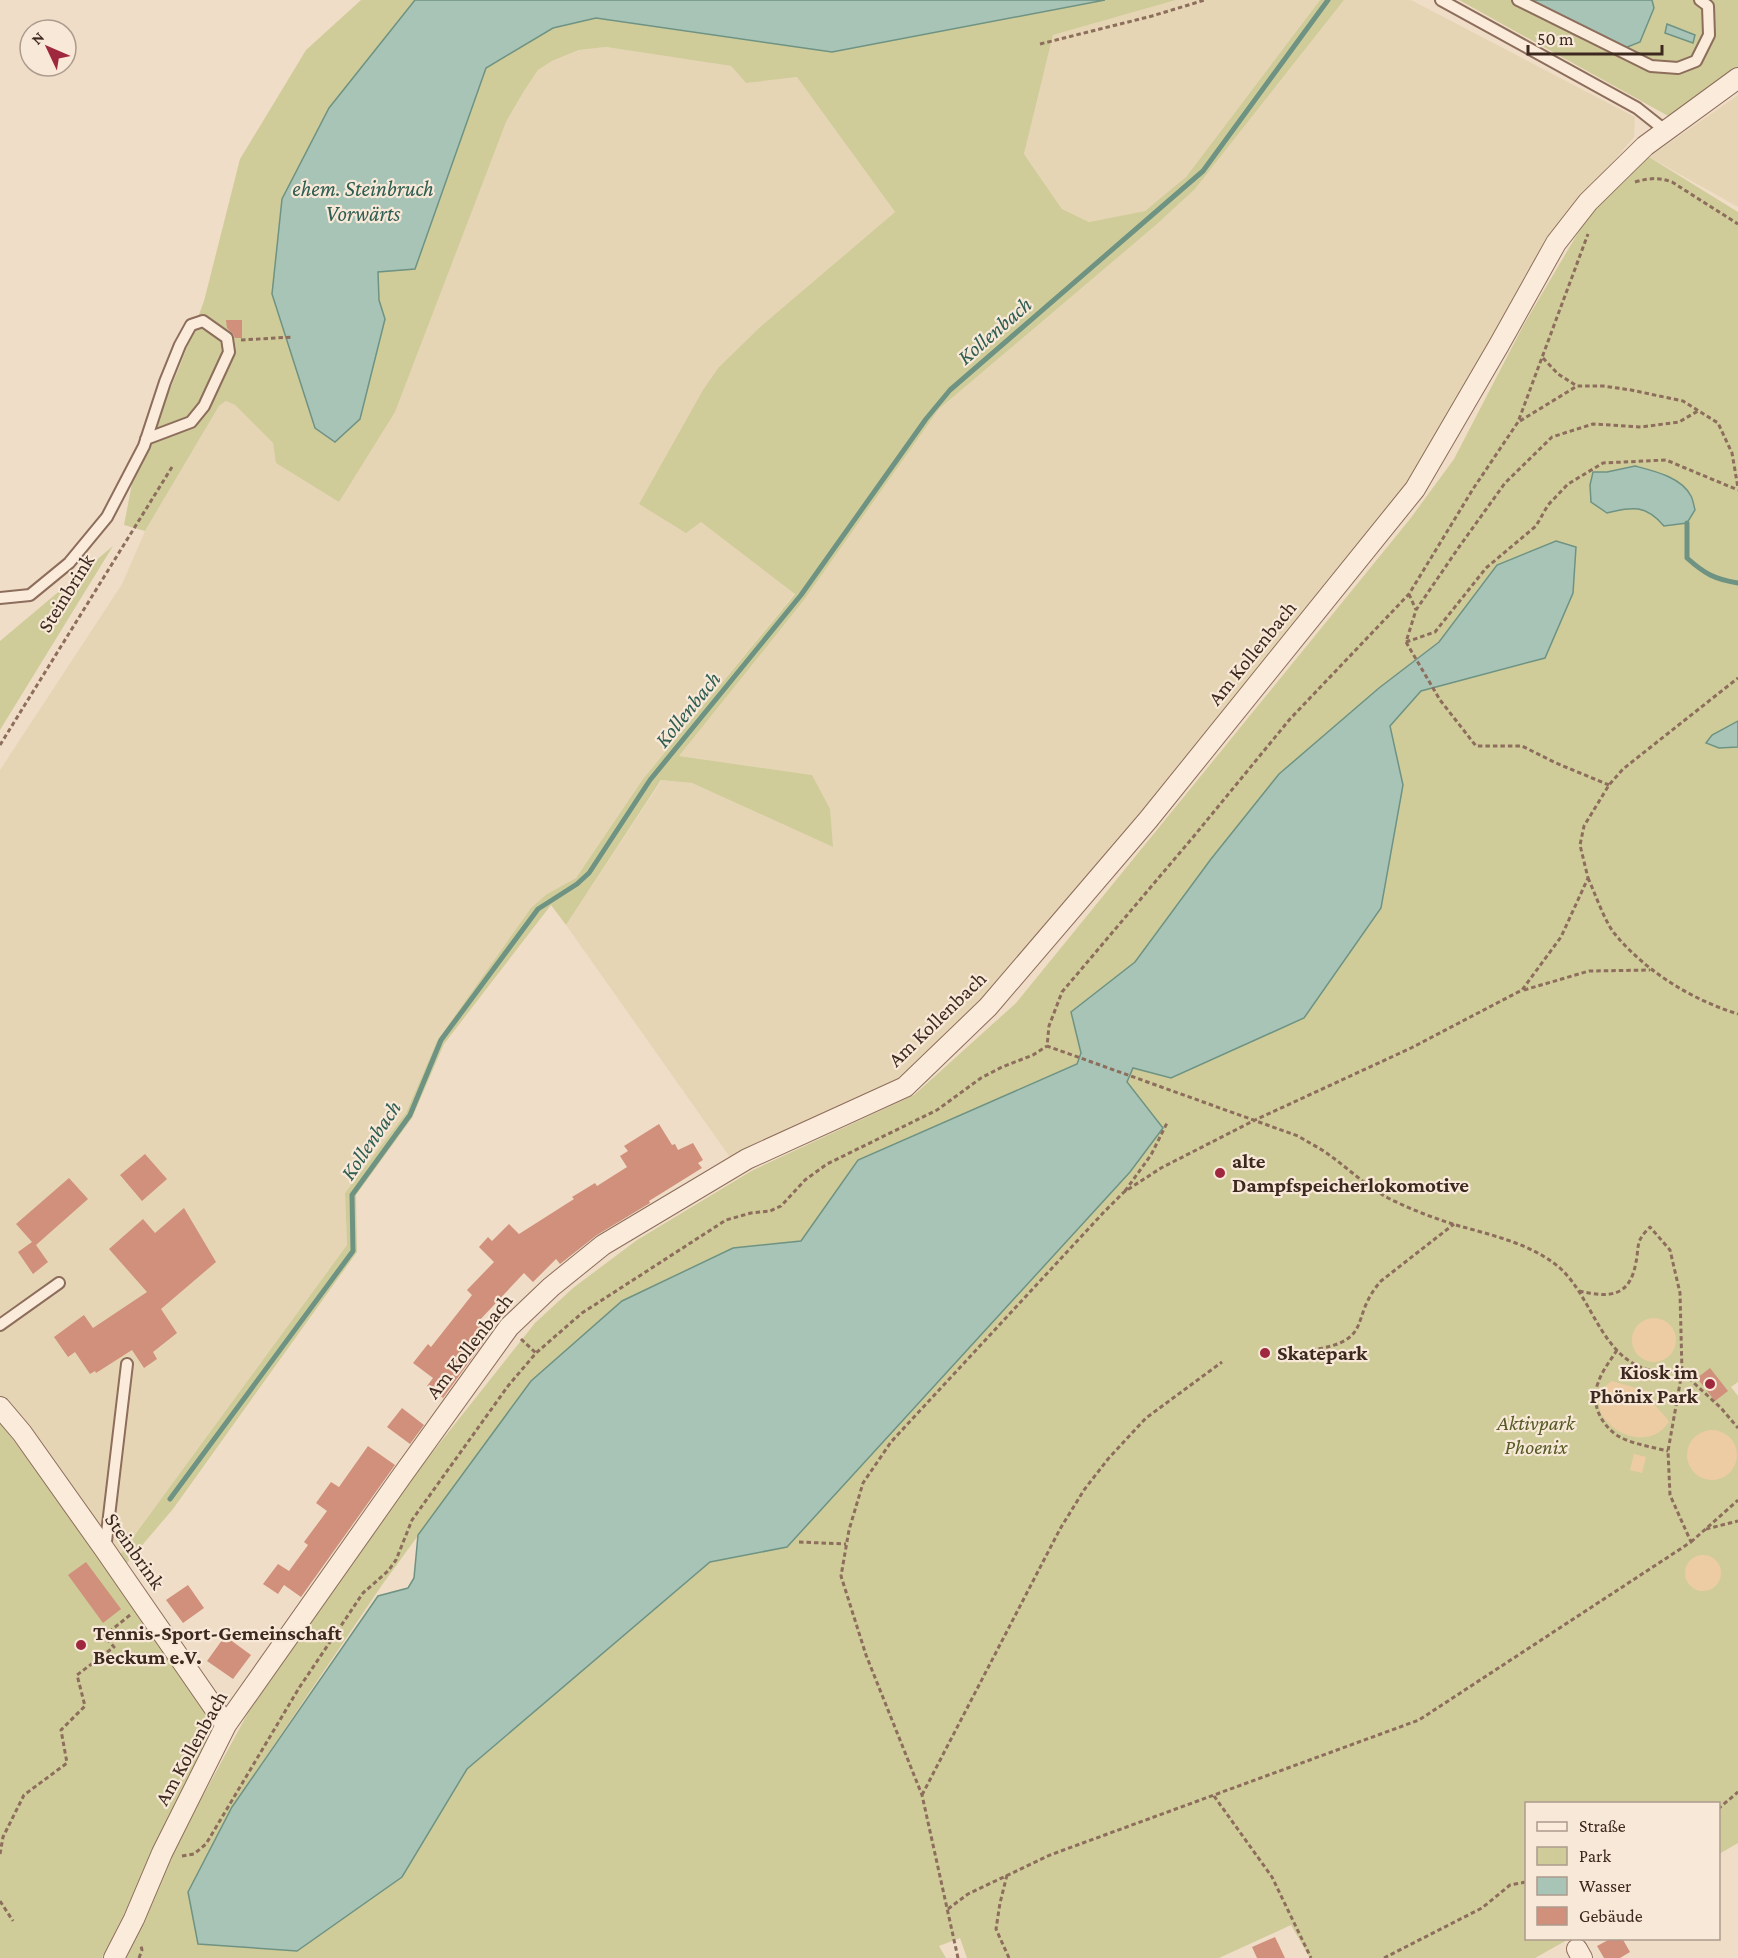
<svg xmlns="http://www.w3.org/2000/svg" width="1738" height="1958" font-family="'Crimson Pro',serif">
	<style>
		.farmland { fill: #e6d5b4 }
		.green { fill: #cfcc9a; fill-rule: evenodd }
		.sand { fill: #edcca3 }
		.water { fill: #a8c4b7; stroke: #6e9383; stroke-width: 1.5 }
		.lines { fill: none; stroke-linecap: round; stroke-linejoin: round }
		.stream { stroke: #6e9383; stroke-width: 5 }
		.building { fill: #d0907b }
		.service-casing { stroke: #8d6d5b; stroke-width: 14 }
		.minor-casing { stroke: #8d6d5b; stroke-width: 22 }
		.path { stroke: #8d6d5b; stroke-width: 3; stroke-dasharray: 4.5 3; stroke-linecap: butt }
		.service { stroke: #faebdb; stroke-width: 10 }
		.minor { stroke: #faebdb; stroke-width: 20 }
		.poi-dot { fill: #9f283e; stroke: #f7e8d7; stroke-width: 2 }
		.labels { text-anchor: middle; stroke-width: 4.5; stroke-linejoin: round; paint-order: stroke }
		.street-label { font-size: 21px; fill: #3d281f; stroke: #f7e8d7 }
		.poi-label { font-size: 21px; font-weight: bold; fill: #3d281f; stroke: #f7e8d7; text-anchor: start }
		.park-label { font-size: 21px; font-style: italic; fill: #565a25; stroke: #f7e8d7 }
		.water-label { font-size: 22px; font-style: italic; fill: #2e5d52; stroke: #f7e8d7 }
	</style>
	<rect width="100%" height="100%" fill="#f0ddc7"/>
	<path class="farmland" d="M1176 0H1320L1186 177 1161 199 1145 211 1089 222 1062 209 1024 154 1053 35Z
		M1344 0H1411L1635 117 1634 137 1613 162 1574 202 1409 482 1161 793 1005 979 900 1082 734 1163 566 925 662 780 692 783 833 847 812 775 679 756 804 600 939 409 1156 225 1195 189Z
		M606 47 731 66 746 83 797 76 895 212 760 327 719 367 701 522 795 593 643 779 576 878 547 894 437 1041 406 1113 345 1193 347 1245 120 1555 0 1398V770L122 584 145 531 219 406 226 401 235 405 273 443 339 502 506 122 524 91 538 70 552 61 580 50Z
		M1738 95V207L1649 157Z"/>
	<path class="green" d="M361 0H415L329 108 282 199 272 294 335 442 360 419 385 319 379 300 378 272 415 268 486 68 553 28 596 18 832 52 1105 0H1176L1053 35 1024 154 1062 209 1089 222 1145 211 1186 177 1320 0H1344L1195 189 1156 225 939 409 804 600 679 756 812 775 830 809 833 847 692 783 661 780 566 925 551 905 444 1044 412 1118 356 1195 357 1252 173 1509 127 1563 120 1555 347 1245 345 1193 406 1113 437 1041 531 908 547 894 576 878 643 779 795 594 701 522 686 533 639 504 703 390 719 367 760 327 895 212 797 77 746 83 731 66 606 47 579 50 552 61 538 70 524 91 506 122 395 412 339 502 276 463 273 443 235 405 226 401 219 406 145 531 124 525 134 473 179 368 204 301 240 159 306 50Z
		M1459 0H1738V68L1670 117Z
		M1649 157 1738 212V1382L1731 1387 1738 1396V1843L1719 1854 1718 1804H1526V1938L1569 1939 1535 1958H1310L1291 1925 1219 1958H967L960 1938 939 1946 946 1958H121L199 1803 249 1711 420 1468 535 1323 573 1288 637 1240 753 1170 914 1095 1016 1003 1410 519 1454 459 1523 326 1589 214 1624 182ZM1497 565 1421 691 1390 726 1403 785 1133 1068 1127 1082 1163 1128 1130 1172 787 1547 710 1562 467 1769 402 1877 297 1951 198 1944 188 1892 232 1807 382 1585 531 1381 622 1301 733 1248 801 1241 858 1160 1077 1064 1081 1053 1071 1012 1135 962 1211 859 1279 774 1379 688 1439 641Z
		M113 546 0 730V641Z
		M0 1423 39 1473 224 1730 191 1772 169 1815 138 1886 102 1958H0Z"/>
	<path class="sand" d="M1632 1340a22 22 0 1 1 44 0a22 22 0 1 1-44 0Z
		M1612 1381 1653 1393C1651 1407 1663 1411 1669 1422 1641 1464 1569 1409 1612 1381Z
		M1687 1455a25 25 0 1 1 50 0a25 25 0 1 1-50 0Z
		M1634 1454 1646 1457 1642 1473 1630 1470Z
		M1685 1573a18 18 0 1 1 36 0a18 18 0 1 1-36 0Z"/>
	<path class="water" d="M415 0H1105L832 52 596 18 553 28 486 68 415 269 378 272 379 300 385 319 360 419 335 442 315 428 272 294 282 199 329 108Z
		M1528 0H1652L1654 8 1640 42 1625 48Z
		M1667 24 1695 35 1693 43 1665 33Z
		M1635 466C1654 471 1681 477 1691 496 1693 500 1694 506 1695 510L1687 523 1664 526C1645 504 1633 507 1607 513L1591 502 1590 485 1593 472H1607Z
		M1556 541 1576 547 1573 593 1545 658 1421 691 1390 726 1403 785 1381 908 1304 1018 1171 1078 1133 1068 1127 1082 1163 1128 1130 1172 787 1547 710 1562 467 1769 402 1877 297 1951 198 1944 188 1892 232 1807 378 1596 408 1588 414 1578 418 1535 531 1381 622 1301 733 1248 801 1241 858 1160 1077 1064 1081 1053 1071 1012 1135 962 1211 859 1279 774 1379 688 1439 642 1497 565Z
		M1738 721V747L1719 748 1706 743 1712 735Z"/>
	<g class="lines">
		<path class="stream" d="M1687 523V558C1705 574 1714 579 1738 583
			M170 1499 353 1251 352 1195 410 1115 441 1040 538 909 577 884 589 873 650 780 801 595 926 419 950 390 1203 171 1328 0"/>
	</g>
	<path class="building" d="M226 320H242V338H235L233 334 227 328Z
		M659 1124 672 1145 675 1144 678 1150 693 1143 703 1160 698 1163 702 1168 649 1201 650 1203 597 1235 560 1264 556 1259 533 1282 524 1273 477 1323 490 1333 443 1398 427 1386 433 1378 413 1363 428 1344 431 1347 472 1295 467 1290 494 1262 479 1247 488 1237 492 1241 509 1224 519 1234 574 1199 572 1197 595 1183 597 1186 627 1167 620 1156 628 1151 624 1146Z
		M145 1154 167 1179 142 1201 120 1175Z
		M69 1178 88 1199 36 1245 48 1262 33 1274 18 1252 32 1242 16 1224Z
		M184 1208 216 1262 161 1309 177 1333 153 1352 157 1359 144 1368 132 1350 96 1373 95 1371 90 1374 75 1352 68 1357 54 1337 84 1315 93 1328 147 1292 109 1249 143 1219 155 1233Z
		M1710 1368 1728 1391 1715 1401 1697 1378Z
		M402 1408 424 1425 410 1444 387 1427Z
		M368 1446 395 1465 301 1597 284 1585 278 1594 263 1584 278 1564 289 1571 308 1545 304 1542 327 1511 316 1503 331 1482 339 1487Z
		M86 1562 121 1609 103 1623 68 1575Z
		M188 1585 204 1608 183 1623 166 1600Z
		M225 1636 251 1655 233 1679 207 1661Z
		M1275 1937 1285 1958H1257L1252 1947Z
		M1612 1938H1622L1630 1952 1620 1958H1604L1597 1946Z"/>
	<g class="lines">
		<defs>
			<path id="service" d="M1441 0 1637 108 1666 131
				M1518 0 1651 66 1678 68 1696 61 1709 35 1708 6 1700 0
				M0 598 30 595 69 563 107 517 144 446 165 382 180 345 191 325 203 321 227 338 229 352 204 406 191 422 146 439
				M0 1325 59 1283
				M105 1550 127 1364"/>
			<path id="minor" d="M0 1407 22 1433 105 1550 226 1725
				M1577 1949 1582 1958
				M114 1958 134 1919 162 1853 226 1725 401 1477 509 1327 551 1287 603 1245 747 1159 905 1087 988 1007 1148 820 1415 489 1499 345 1556 243 1588 202 1645 146 1738 78"/>
		</defs>
		<use href="#service" class="service-casing"/>
		<use href="#minor" class="minor-casing"/>
		<path class="path" d="M1040 44 1152 16 1205 0
			M1635 182C1649 178 1659 177 1672 182L1738 224
			M241 340 293 337
			M1543 358 1558 374 1577 386
			M1520 421 1577 386H1603L1631 390 1683 401 1718 423 1732 453 1738 488
			M1409 594 1416 610
			M1406 642 1435 632 1486 568 1536 526 1548 505 1568 484 1603 463 1666 460 1738 490
			M0 745 172 467
			M1609 785 1556 763 1522 746H1476L1440 700 1406 642 1416 610 1459 547 1505 483 1552 437 1593 424 1641 427 1679 422 1698 411
			M1588 878C1595 893 1604 920 1614 933 1645 971 1692 1000 1738 1014
			M1524 990 1589 971 1650 970
			M1125 1191 1151 1155 1167 1123
			M1579 1291C1610 1298 1630 1297 1636 1262 1638 1254 1637 1244 1641 1238 1643 1234 1647 1230 1650 1227L1670 1250 1680 1293 1682 1372 1721 1408 1738 1428
			M521 1339 536 1353
			M1311 1350C1376 1341 1348 1318 1381 1281L1454 1224
			M1617 1350C1610 1361 1602 1371 1598 1383 1590 1403 1601 1425 1618 1436 1632 1444 1652 1447 1668 1451
			M1706 1529 1738 1521
			M799 1542 846 1544
			M1691 1542 1738 1500
			M922 1795 1060 1529 1084 1490 1108 1459 1146 1418 1222 1362
			M1214 1796 1272 1877 1311 1958
			M1718 1809 1738 1792
			M0 1854 3 1837 24 1795 67 1763 61 1730 85 1706 77 1675 114 1647 104 1636 130 1615
			M182 1856 194 1854 206 1844 299 1688 363 1593 388 1571 396 1560 412 1520 508 1386 536 1353 582 1313 726 1220 751 1213 770 1211 781 1206 805 1180 827 1164 937 1110 981 1078 1002 1067 1033 1055 1047 1046
			M1007 1875 1000 1903 996 1929 1009 1958
			M0 1901 13 1921
			M948 1909 968 1894 1050 1855 1419 1720 1691 1542 1670 1495 1668 1451 1682 1372C1671 1371 1660 1372 1650 1370 1602 1359 1593 1299 1561 1269 1533 1244 1491 1235 1456 1225 1433 1218 1410 1209 1388 1198 1364 1185 1345 1165 1322 1150 1314 1145 1306 1141 1298 1136L1047 1046 1049 1026 1062 992 1194 836 1290 719 1409 594 1473 489 1518 422 1588 234
			M139 1958 142 1950 141 1946
			M958 1958 922 1795 866 1655 841 1576 849 1530 863 1483 891 1442 1103 1213 1124 1192 1161 1168 1255 1120 1411 1048 1522 990 1561 937 1588 878 1580 845 1584 826 1609 785 1623 769 1738 678
			M1384 1958 1482 1908 1510 1885 1526 1882"/>
		<use href="#service" class="service"/>
		<use href="#minor" class="minor"/>
	</g>
	<g class="poi-dot">
		<circle cx="1220" cy="1173" r="6"/>
		<circle cx="1265" cy="1353" r="6"/>
		<circle cx="1710" cy="1384" r="6"/>
		<circle cx="81" cy="1645" r="6"/>
	</g>
	<g class="labels">
		<g class="street-label">
			<text transform="translate(66 593) rotate(-58)" y="7">Steinbrink</text>
			<text transform="translate(1252 653) rotate(-51)" y="7">Am Kollenbach</text>
			<text transform="translate(937 1019) rotate(-44)" y="7">Am Kollenbach</text>
			<text transform="translate(469 1346) rotate(-52)" y="7">Am Kollenbach</text>
			<text transform="translate(135 1551) rotate(55)" y="7">Steinbrink</text>
			<text transform="translate(191 1748) rotate(-61)" y="7">Am Kollenbach</text>
		</g>
		<g class="poi-label">
			<text x="1232" y="1168">alte<tspan x="1232" dy="24">Dampfspeicherlokomotive</tspan></text>
			<text x="1277" y="1360">Skatepark</text>
			<text x="1698" y="1379" text-anchor="end">Kiosk im<tspan x="1698" dy="24">Phönix Park</tspan></text>
			<text x="93" y="1640">Tennis-Sport-Gemeinschaft<tspan x="93" dy="24">Beckum e.V.</tspan></text>
		</g>
		<g class="park-label">
			<text x="1536" y="1430">Aktivpark<tspan x="1536" dy="24">Phoenix</tspan></text>
		</g>
		<g class="water-label">
			<text x="363" y="196">ehem. Steinbruch<tspan x="363" dy="25">Vorwärts</tspan></text>
			<text transform="translate(994 330) rotate(-41)" y="8">Kollenbach</text>
			<text transform="translate(687 709) rotate(-51)" y="8">Kollenbach</text>
			<text transform="translate(370 1140) rotate(-56)" y="8">Kollenbach</text>
		</g>
	</g>
	<rect x="1525" y="1802" width="195" height="138" fill="#f7e8d7" stroke="#ad9b8d" stroke-width="1.5"/>
	<rect x="1537" y="1822" width="30" height="9" fill="#faebdb" stroke="#ad9b8d" stroke-width="1.5"/>
	<text x="1579" y="1832" font-size="18" fill="#3d281f">Straße</text>
	<rect x="1537" y="1847" width="30" height="18" fill="#cfcc9a" stroke="#ad9b8d" stroke-width="1.5"/>
	<text x="1579" y="1862" font-size="18" fill="#3d281f">Park</text>
	<rect x="1537" y="1877" width="30" height="18" fill="#a8c4b7" stroke="#ad9b8d" stroke-width="1.5"/>
	<text x="1579" y="1892" font-size="18" fill="#3d281f">Wasser</text>
	<rect x="1537" y="1907" width="30" height="18" fill="#d0907b" stroke="#ad9b8d" stroke-width="1.5"/>
	<text x="1579" y="1922" font-size="18" fill="#3d281f">Gebäude</text>
	<g transform="translate(48 48) rotate(314)"><circle r="28" fill="#f7e8d7" stroke="#ad9b8d" stroke-width="1.5"/>
	<path d="M0-4.5L10 22L0 15L-10 22Z" fill="#9f283e"/>
	<text y="-9" font-size="16" font-weight="bold" text-anchor="middle" fill="#3d281f">N</text>
	</g>
	<path d="M1528 45v9h134v-9" fill="none" stroke="#3d281f" stroke-width="3"/>
	<text x="1537" y="45" font-size="18" fill="#3d281f" stroke="#f7e8d7" stroke-width="4.5" paint-order="stroke">50 m</text>
</svg>
